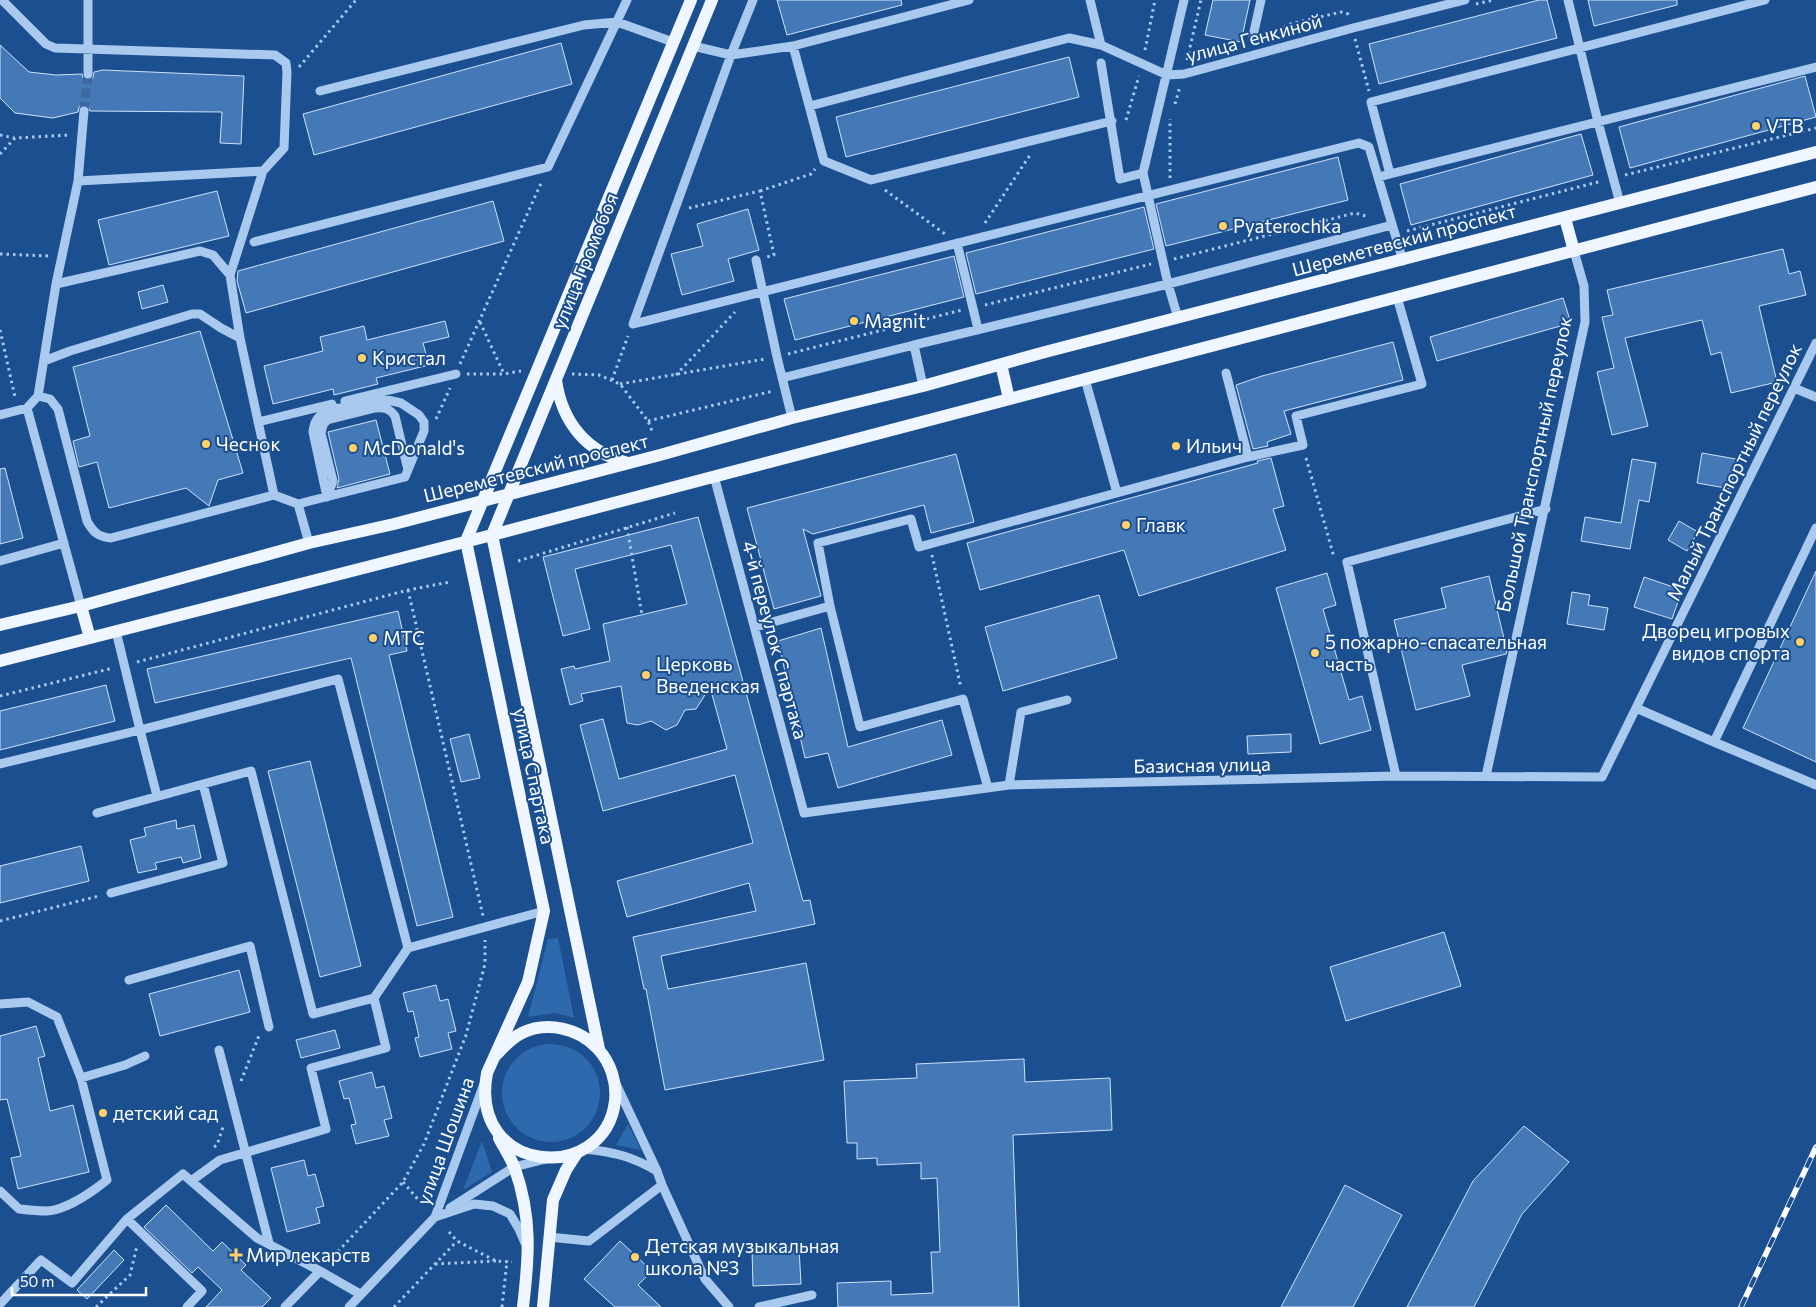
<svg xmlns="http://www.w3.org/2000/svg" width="1816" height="1307" font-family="Commissioner,sans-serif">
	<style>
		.green { fill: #2e69ad }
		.building { fill: #4478b7; stroke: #cfe3fa }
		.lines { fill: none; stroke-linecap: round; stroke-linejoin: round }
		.minor-tunnel { stroke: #3d69a0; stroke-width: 9; stroke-dasharray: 9 4.5; stroke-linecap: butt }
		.path { stroke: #a9c9ee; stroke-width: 3; stroke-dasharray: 2.5 4; stroke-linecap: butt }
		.minor { stroke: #a9c9ee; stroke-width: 9 }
		.major { stroke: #f0f6ff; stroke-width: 12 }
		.rail-casing { stroke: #fff; stroke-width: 5.5 }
		.rail { stroke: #1b4f8f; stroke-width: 4; stroke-dasharray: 11; stroke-linecap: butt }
		.poi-dot { fill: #ffd166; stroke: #1b4f8f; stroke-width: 2 }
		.labels { text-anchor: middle; stroke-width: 4; stroke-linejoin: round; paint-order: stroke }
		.street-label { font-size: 19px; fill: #fff; stroke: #1b4f8f }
		.poi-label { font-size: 19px; fill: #fff; stroke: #1b4f8f; text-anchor: start }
	</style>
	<rect width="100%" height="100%" fill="#1b4f8f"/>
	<path class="green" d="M558 938 574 1018 555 1013 528 1017 548 939Z
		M502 1093a49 49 0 1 1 98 0a49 49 0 1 1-98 0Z
		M628 1124 641 1150 616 1145Z
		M482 1141 492 1172 463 1190Z"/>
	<path class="building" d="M777 0H901L902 5 787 35Z
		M1213 0H1250L1241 42 1205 35Z
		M1539 0H1547L1557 38 1379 84 1369 44Z
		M1588 0H1677V5L1594 26Z
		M561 43 572 84 314 155 303 114Z
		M0 45 29 72 56 75 82 74 83 78 88 80 93 78 94 72 103 70 244 76 241 144 220 143 222 112 90 111 88 106 84 105 79 107 78 112 53 118 15 113 0 98Z
		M1069 57 1079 97 846 157 836 117Z
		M1805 76 1816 117 1630 168 1619 127Z
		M1581 134 1593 175 1411 225 1400 184Z
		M1338 157 1348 200 1166 246 1156 204Z
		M217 191 229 236 109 265 98 220Z
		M493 201 504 241 246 313 237 281 238 271Z
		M1144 207 1154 249 976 294 966 253Z
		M748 209 759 250 728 259 734 281 682 295 671 254 703 246 697 224Z
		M1783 249 1789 274 1800 271 1806 295 1759 306 1777 382 1731 393 1721 352 1711 355 1702 320 1625 338 1648 426 1612 435 1597 372 1614 368 1602 317 1613 315 1607 290Z
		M954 256 964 297 795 340 784 299Z
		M163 285 168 302 142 309 138 292Z
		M1563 298 1571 323 1437 361 1430 337Z
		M445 321 449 337 423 343 429 365 376 378 378 384 334 395 333 389 273 404 264 366 323 351 320 337 364 326 367 340Z
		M200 331 243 473 218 480 209 506 186 488 109 508 97 462 79 467 73 441 90 436 73 367Z
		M1393 342 1403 380 1284 411 1291 434 1267 442 1268 446 1253 449 1236 385 1262 376Z
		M376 420 390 474 337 488 339 479 328 432Z
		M1702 453 1736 459 1731 489 1697 483Z
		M956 454 974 522 931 533 924 505 813 534 803 529 821 596 774 609 747 508Z
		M1271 458 1284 506 1273 509 1286 550 1139 596 1124 550 980 590 967 543 1258 463 1257 461Z
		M1632 459 1656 463 1649 502 1639 500 1630 549 1581 541 1585 517 1621 523Z
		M5 468 23 538 0 544V469Z
		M698 517 803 901 810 900 815 924 661 956 668 989 806 963 824 1060 665 1090 646 989H644L633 937 756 911 749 883 627 917 617 881 753 843 735 775 603 811 580 725 603 719 619 779 727 749 710 687 696 709 685 710 677 725 666 730 651 721 638 725 627 723 621 686 581 694 583 701 570 705 561 669 574 666 575 669 610 661 603 624 687 604 671 545 575 569 590 629 563 636 543 557Z
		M1679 521 1698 532 1687 551 1668 540Z
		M1816 571V762L1743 728Z
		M1327 573 1336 605 1323 609 1349 700 1362 696 1371 730 1320 744 1276 588Z
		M1489 576 1507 651 1506 654 1462 665 1470 696 1416 710 1394 620 1446 608 1441 588Z
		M1644 577 1682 590 1672 619 1634 607Z
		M1572 592 1590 595 1588 605 1608 608 1604 630 1567 624Z
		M1099 595 1117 658 1003 691 985 627Z
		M398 611 407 651 389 655 453 917 417 926 351 658 155 703 147 669Z
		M821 628 848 747 942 720 952 755 838 788 828 753 805 758 778 641Z
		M106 685 115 721 0 750V711Z
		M469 734 480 778 461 782 450 739Z
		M1291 734V752L1248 754 1247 736Z
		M310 761 361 966 320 977 268 771Z
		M176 820 177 829 194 825 201 858 183 863 181 857 155 863 157 869 138 873 130 840 146 836 144 828Z
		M81 846 89 881 0 903V866Z
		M1444 932 1461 986 1346 1021 1330 967Z
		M239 970 250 1012 160 1036 149 994Z
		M436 985 440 1001 448 999 456 1031 448 1033 452 1049 420 1057 415 1038 419 1037 413 1011 408 1012 403 993Z
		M36 1026 45 1056 38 1058 50 1111 73 1105 89 1172 18 1189 11 1158 21 1156 7 1099 0 1100V1036Z
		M335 1030 340 1048 301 1058 296 1040Z
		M1024 1059 1025 1082 1110 1078 1112 1130 1013 1135 1019 1307H838L837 1283 891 1281V1295L933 1293 931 1252H940L937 1178 921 1179V1163L877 1165V1158L857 1159V1143H847L844 1081 917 1078 916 1064Z
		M372 1072 376 1088 384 1086 392 1118 384 1120 389 1136 356 1144 351 1125 356 1124 349 1098 344 1099 339 1081Z
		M1524 1126 1569 1162 1522 1214 1474 1307H1407L1473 1181Z
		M304 1160 308 1176 315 1174 324 1206 316 1208 320 1223 287 1232 271 1168Z
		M1345 1185 1402 1215 1353 1307H1281Z
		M166 1205 213 1251 222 1242 246 1265 241 1270 271 1298 262 1307H206L222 1290 198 1267 192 1273 144 1227Z
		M620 1241 652 1271 638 1285 661 1307H615L584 1279Z
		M799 1247 801 1284 753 1286 752 1249Z
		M114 1250 124 1260 87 1299 77 1290Z"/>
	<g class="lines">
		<path class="minor-tunnel" d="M84 111 88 74"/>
		<path class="path" d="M1476 4 1493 0
			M1283 34 1286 25 1341 12 1348 14 1349 17
			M1355 39 1369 91
			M1145 50 1155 0
			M1187 60 1201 0
			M299 67 356 0
			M1175 104 1180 86
			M1126 120 1139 76
			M0 135 14 138
			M0 154 15 138 70 135
			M1625 175 1816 128
			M1170 178V119
			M885 190 945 234
			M760 191 811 174 815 169
			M689 208 760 191 774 255 767 257
			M985 223 1030 155
			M1407 231 1602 181
			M0 254 49 256
			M1174 259 1355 213 1369 217
			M985 305 1151 264
			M480 322 504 374
			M0 330 15 397
			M788 354 962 310
			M460 364 542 181
			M467 374H504L521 371
			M572 374 599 375 620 384 648 421 652 431
			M676 375 735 312
			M612 380 628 336
			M620 384 765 359
			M436 419 450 388
			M648 421 773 391
			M1306 458 1334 557
			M627 527 642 615
			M932 555 961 688
			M518 561 675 513
			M408 590 483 916
			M137 662 408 590 450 582
			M0 696 113 668
			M0 921 99 896
			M241 1081 260 1033
			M214 1147 217 1145 224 1124
			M403 1182 421 1203
			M449 1232 457 1241 496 1261 512 1262
			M329 1261 403 1182 424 1144 466 1035 485 964V940
			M435 1264 496 1261
			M96 1307 130 1275 137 1246
			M394 1307 457 1241
			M502 1307 507 1261"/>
		<path class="minor" d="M2 0 46 44 55 48 275 55 286 63 287 72 284 148 263 171 230 275 240 338 274 495
			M1090 0 1101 45
			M1568 0 1598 122 1620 203
			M1253 36 1261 0
			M693 46 731 55 793 46 969 0
			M793 46 824 161 871 180 1112 121
			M1101 63 1120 179 1143 173
			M88 74V0
			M320 91 584 25 617 22 673 42
			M810 106 1069 38 1101 45 1167 75 1184 74 1353 28 1465 0
			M84 111 78 181 263 171
			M1390 174 1816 67
			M1379 177 1390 174 1371 102 1765 0
			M254 242 548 167 627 0
			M957 243 978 329
			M756 260 777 357 792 418
			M56 284 200 251 213 255 230 275
			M1178 318 1168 284 1143 173 1184 0
			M633 324C875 265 1116 202 1359 143L1369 147 1403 261
			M633 324 731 55 753 0
			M44 361 70 351 192 314H200L221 328 240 338
			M1226 373 1248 457 1303 445 1296 416 1422 384 1397 297
			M782 378 914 345
			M1085 379 1117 493
			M923 386 914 345 1168 284 1392 225
			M1794 388 1816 397
			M38 396 56 284 78 181
			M345 401 456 374
			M0 415 27 408
			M258 422 332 404
			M714 476 804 813 1009 785 1396 776 1602 777 1816 343
			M327 497 333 481 321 433 323 425 327 420 375 408C384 407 389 408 395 416L408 470
			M298 504 405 477 424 431V422L419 415 401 403 383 399 326 411C317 417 314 422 313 432L327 497
			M1816 528 1714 742 1816 785
			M0 561 64 543
			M81 606 27 408 38 396 50 399 58 409 87 521C93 532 98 537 111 538L274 495 298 504 309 543
			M830 606 860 727 963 699 988 788
			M755 627 830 606 818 543 911 519 919 547 1248 457
			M116 631 140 730 338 679 408 948 544 911
			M1636 708 1714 742
			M0 764 140 730 157 796
			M1396 776 1347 562 1546 509
			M1486 776 1585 322 1584 286 1574 251
			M203 784 251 771 313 1014 374 998 408 948
			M1009 785 1021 712 1067 700
			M97 813 203 784 223 863 111 893
			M129 980 250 946 269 1027
			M0 1004 28 1002 57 1017 81 1078 107 1180C92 1192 66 1210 47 1211 38 1211 28 1210 19 1209L0 1191
			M219 1050 269 1243
			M81 1078 125 1065 145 1056
			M617 1086 657 1171 662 1185 705 1279 729 1307
			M584 1149C614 1152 631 1156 657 1171
			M191 1181 220 1160 326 1129 311 1068 386 1048 374 998
			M450 1208 514 1167 546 1159
			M435 1217 474 1204 493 1206 510 1214 519 1229 525 1243
			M127 1219 202 1291 187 1307
			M549 1237 589 1241 662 1185
			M0 1304 41 1260 72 1283 127 1219 183 1174 257 1238 320 1271 360 1294
			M285 1307 320 1271
			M349 1307 435 1217 485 1081
			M759 1307 812 1295"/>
		<path class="major" d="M1565 218 1574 251
			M1001 364 1009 399
			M556 380C562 422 586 452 628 463
			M492 535 712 0
			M492 535 599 1049
			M81 606 90 638
			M0 625 81 606 309 543 394 524 660 455 792 418 923 386 1045 352 1816 152
			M0 661 492 535 1816 187
			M496 1055C504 1047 511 1038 522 1033 547 1021 579 1028 598 1049 611 1063 617 1083 615 1101 605 1185 468 1175 487 1073L528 982 544 911 466 541 691 0
			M499 1138C504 1148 511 1158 515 1169 532 1217 529 1257 523 1307
			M543 1307 553 1200 566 1170 577 1153"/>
		<defs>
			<path id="rail" d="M1741 1307 1816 1147"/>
		</defs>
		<use href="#rail" class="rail-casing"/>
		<use href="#rail" class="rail"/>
	</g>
	<g class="poi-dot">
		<circle cx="1756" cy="126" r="5"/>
		<circle cx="1223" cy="226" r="5"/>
		<circle cx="854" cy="321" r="5"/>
		<circle cx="362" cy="358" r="5"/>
		<circle cx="206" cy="444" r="5"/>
		<circle cx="1176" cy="446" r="5"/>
		<circle cx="353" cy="448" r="5"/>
		<circle cx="1126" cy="525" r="5"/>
		<circle cx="373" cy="638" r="5"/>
		<circle cx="1800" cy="642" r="5"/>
		<circle cx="1315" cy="653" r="5"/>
		<circle cx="646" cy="675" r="5"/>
		<circle cx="103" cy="1113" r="5"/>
		<path d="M233.5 1247.5h5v5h5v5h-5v5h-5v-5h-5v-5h5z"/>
		<circle cx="635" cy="1257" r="5"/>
	</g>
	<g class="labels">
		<g class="street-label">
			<text transform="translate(1254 38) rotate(-15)" y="7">улица Генкиной</text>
			<text transform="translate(1404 240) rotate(-15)" y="7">Шереметевский проспект</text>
			<text transform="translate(585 261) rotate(-68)" y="7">улица Громобоя</text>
			<text transform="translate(1534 464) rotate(-78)" y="7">Большой Транспортный переулок</text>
			<text transform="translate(536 468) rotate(-14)" y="7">Шереметевский проспект</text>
			<text transform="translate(1734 472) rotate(-64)" y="7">Малый Транспортный переулок</text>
			<text transform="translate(775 640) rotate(75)" y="7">4-й переулок Спартака</text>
			<text transform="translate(1202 765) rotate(-1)" y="7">Базисная улица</text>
			<text transform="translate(534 776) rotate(78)" y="7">улица Спартака</text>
			<text transform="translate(445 1141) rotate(-70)" y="7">улица Шошина</text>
		</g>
		<g class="poi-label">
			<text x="1766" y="133">VTB</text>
			<text x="1233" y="233">Pyaterochka</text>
			<text x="864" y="328">Magnit</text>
			<text x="372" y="365">Кристал</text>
			<text x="216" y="451">Чеснок</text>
			<text x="1186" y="453">Ильич</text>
			<text x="363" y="455">McDonald's</text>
			<text x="1136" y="532">Главк</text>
			<text x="1790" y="638" text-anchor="end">Дворец игровых<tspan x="1790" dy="22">видов спорта</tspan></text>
			<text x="383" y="645">МТС</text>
			<text x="1325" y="649">5 пожарно-спасательная<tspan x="1325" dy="22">часть</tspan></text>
			<text x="656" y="671">Церковь<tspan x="656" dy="22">Введенская</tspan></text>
			<text x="113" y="1120">детский сад</text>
			<text x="645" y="1253">Детская музыкальная<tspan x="645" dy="22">школа №3</tspan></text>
			<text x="246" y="1262">Мир лекарств</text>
		</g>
	</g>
	<path d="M12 1287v8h134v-8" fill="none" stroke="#ffffff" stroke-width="2.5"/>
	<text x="20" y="1287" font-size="15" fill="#ffffff" stroke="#1b4f8f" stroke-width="4" paint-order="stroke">50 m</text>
</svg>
